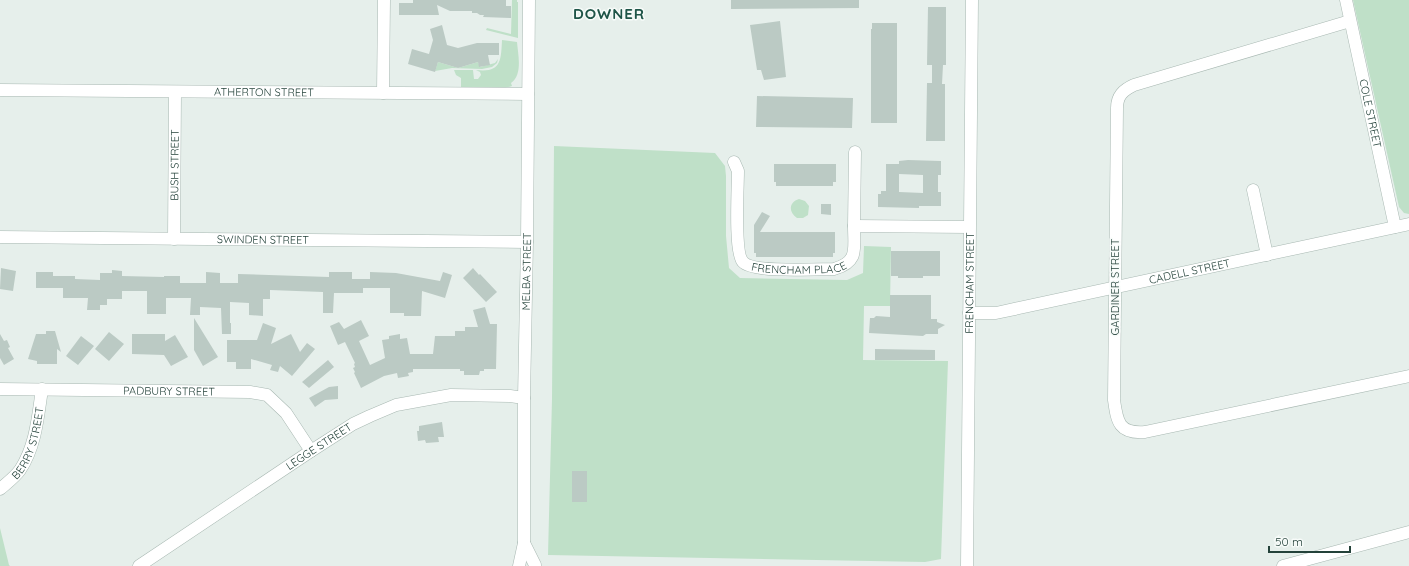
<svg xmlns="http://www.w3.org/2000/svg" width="1409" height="566" font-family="Quicksand,sans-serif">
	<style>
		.green { fill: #bfe0c8 }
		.building { fill: #bbcac4; fill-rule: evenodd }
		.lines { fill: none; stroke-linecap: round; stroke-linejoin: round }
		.minor-casing { stroke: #a8b8b2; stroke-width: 13 }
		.minor { stroke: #fff; stroke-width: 12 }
		.labels { text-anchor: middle; stroke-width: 3; stroke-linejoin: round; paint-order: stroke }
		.street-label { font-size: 11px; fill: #24423a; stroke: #f7fbf9 }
		.district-label { font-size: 15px; font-weight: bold; letter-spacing: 1px; fill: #1f5548; stroke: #f7fbf9 }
	</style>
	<rect width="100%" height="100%" fill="#e6efeb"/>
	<path class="green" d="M512 0H517V2H518V38L486 30 487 28 511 34Z
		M1353 0H1409V214L1404 213 1399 207Z
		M502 40 517 42C518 54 523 75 511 83L512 86 505 88H461V78L456 75 454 70H473L474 79H478L481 75 480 72 476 70C501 73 501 61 502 40Z
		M498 59 497 63 492 67 482 69 452 68 435 71 438 62 458 68 478 62 480 67 495 63Z
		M554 146 715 153 725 166 726 176V236L729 268 740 278 847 280 863 273 864 246 891 247 890 306H864L863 360 948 361 941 559 925 562 548 555 552 399Z
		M799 199 805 201 809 206 808 215 803 218H797C788 212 789 202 799 199Z
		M0 528 9 565 10 566H0Z"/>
	<path class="building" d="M413 0H506V6H511V18L483 17 484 15H480L477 13H472V11H450L437 5 439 15H399V3H413Z
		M731 0H859V8L731 9Z
		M928 7H946V65H943L942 84H945V141H926L927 83H932V65H927Z
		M780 21 786 77 764 80 761 70H757L750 25Z
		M872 23H897V123H871V29H872Z
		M442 25 447 45 458 48 477 43H499V55H488L490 65 479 67 478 62 458 68 438 62 435 72 408 64 412 49 429 54 433 40 430 29Z
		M757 96 853 98 852 128 756 127Z
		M908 160 941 161V175H938V192H941V206H919V208L878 207V194H881V191H886V164H899V161ZM899 174 923 175V193L899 192Z
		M774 164H836V182H833V186H776V182H774Z
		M821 204H831V215L821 214Z
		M762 212 770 216 760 232H835V253H833V257H756V253H754V225Z
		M891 251H940V276H923V278H898V276H891Z
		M1 268 16 271 13 291 0 289Z
		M473 268 479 275 480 274 497 292 486 302 463 278Z
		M112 270 122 271V276L164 277V276H180V283H206V272L220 273V283H238V274L329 277V272H352V279H370V272L396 273 440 281 443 272 452 275 445 298 422 291 421 316H404V313H390V288H363V293H334L333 313H323V292L270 290V299H263V316L249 315V303L230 302V323H231V334H222L221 308 200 307V315H190L191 298H166V314H147V291H122V299H107V305H100V310H87L88 298H63V288H36V272H53V276H75V279L100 280V273H112Z
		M890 295H931V319H937V322L945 325 938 329V334H926L923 336 869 333 870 318H874L876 316 890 317Z
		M485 307 490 324H497L496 369H484V371H480L479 375H464V371H460V369H413V372L408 373 409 376 398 378 397 373 384 376 361 388 354 373 355 372 353 368 355 367 354 364 355 363 345 342 338 345 330 326 339 322 344 329 361 320 369 336 359 341 370 365 385 358 382 340 389 339V336L400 334V339L407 338 410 354H433L435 336H455V331H465V327H478L473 310Z
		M194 318 218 357 203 366 194 350Z
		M263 323 276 328 271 344 291 334 300 352 307 343 315 349 292 376 280 366 278 372 270 370 272 365 251 359V369H236V362H227V340H257Z
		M46 331H55L61 352 57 349V364H37V361L28 359 36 334H46Z
		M109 332 124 344 109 361 95 349Z
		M0 334 4 341 7 340 10 347 8 348 14 359 4 365 0 358Z
		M132 334H165V341L175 335 188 357 171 366 164 355 132 354Z
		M81 336 94 346 78 365 66 356Z
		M875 349 935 350V360H875Z
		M328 360 334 367 309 388 302 382Z
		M338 386V399L325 400 315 407 309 398 329 387Z
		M442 422 444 437H438L439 442 426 443 425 440 418 441 417 431H419V426Z
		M572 471H587V502H572Z"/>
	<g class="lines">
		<defs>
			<g id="minor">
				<path id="s1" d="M1346 0 1395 227"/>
				<path d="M1350 21 1134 85C1123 90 1117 96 1117 108L1114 400C1117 422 1119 434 1145 432L1409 376"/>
				<path id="s2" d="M0 90 528 94"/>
				<path d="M383 93 384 0"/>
				<path id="s3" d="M734 162 738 171C738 186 734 253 743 262 753 273 817 269 834 269 859 262 854 249 854 226L969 227"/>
				<path d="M1253 190 1267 255"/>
				<path d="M854 226 855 152"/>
				<path id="s4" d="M0 237 527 242"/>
				<path id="s5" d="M174 239 175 92"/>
				<path id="s6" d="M969 313H996L1409 224"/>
				<path id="s7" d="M0 389 250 392 267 395 286 413 311 451"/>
				<path id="s8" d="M0 489C7 483 15 477 20 470 36 446 38 416 42 389"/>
				<path d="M524 543 535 565"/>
				<path id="s9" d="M139 566 311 451 353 424 370 416 396 405 451 395 510 396 524 398"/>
				<path id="s10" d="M519 566 524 543V398L527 242 529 0"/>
				<path id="s11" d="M967 566 972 0"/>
				<path d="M1283 566 1409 532"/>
			</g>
		</defs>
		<use href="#minor" class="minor-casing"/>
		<use href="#minor" class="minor"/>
	</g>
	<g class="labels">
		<g class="street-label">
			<text dy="4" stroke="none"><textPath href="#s2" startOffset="264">ATHERTON STREET</textPath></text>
			<text dy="4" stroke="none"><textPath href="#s1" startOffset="116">COLE STREET</textPath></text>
			<text dy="4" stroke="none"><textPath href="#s5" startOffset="74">BUSH STREET</textPath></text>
			<text dy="4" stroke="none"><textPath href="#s4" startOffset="263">SWINDEN STREET</textPath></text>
			<text dy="4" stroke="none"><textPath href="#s3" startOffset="159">FRENCHAM PLACE</textPath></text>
			<text dy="4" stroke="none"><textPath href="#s10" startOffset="295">MELBA STREET</textPath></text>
			<text dy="4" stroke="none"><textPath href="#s6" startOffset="225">CADELL STREET</textPath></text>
			<text dy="4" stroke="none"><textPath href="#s11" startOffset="283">FRENCHAM STREET</textPath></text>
			<text transform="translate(1115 287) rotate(-90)" y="4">GARDINER STREET</text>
			<text dy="4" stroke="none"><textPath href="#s7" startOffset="169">PADBURY STREET</textPath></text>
			<text dy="4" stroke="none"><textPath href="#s8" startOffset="56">BERRY STREET</textPath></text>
			<text dy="4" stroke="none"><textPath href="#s9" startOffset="216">LEGGE STREET</textPath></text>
		</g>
		<g class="district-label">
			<text x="609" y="19">DOWNER</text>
		</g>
	</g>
	<path d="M1269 546v6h81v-6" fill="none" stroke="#24423a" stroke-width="2"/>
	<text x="1275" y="546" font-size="12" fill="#24423a" stroke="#f7fbf9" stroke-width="3" paint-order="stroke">50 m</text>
</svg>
